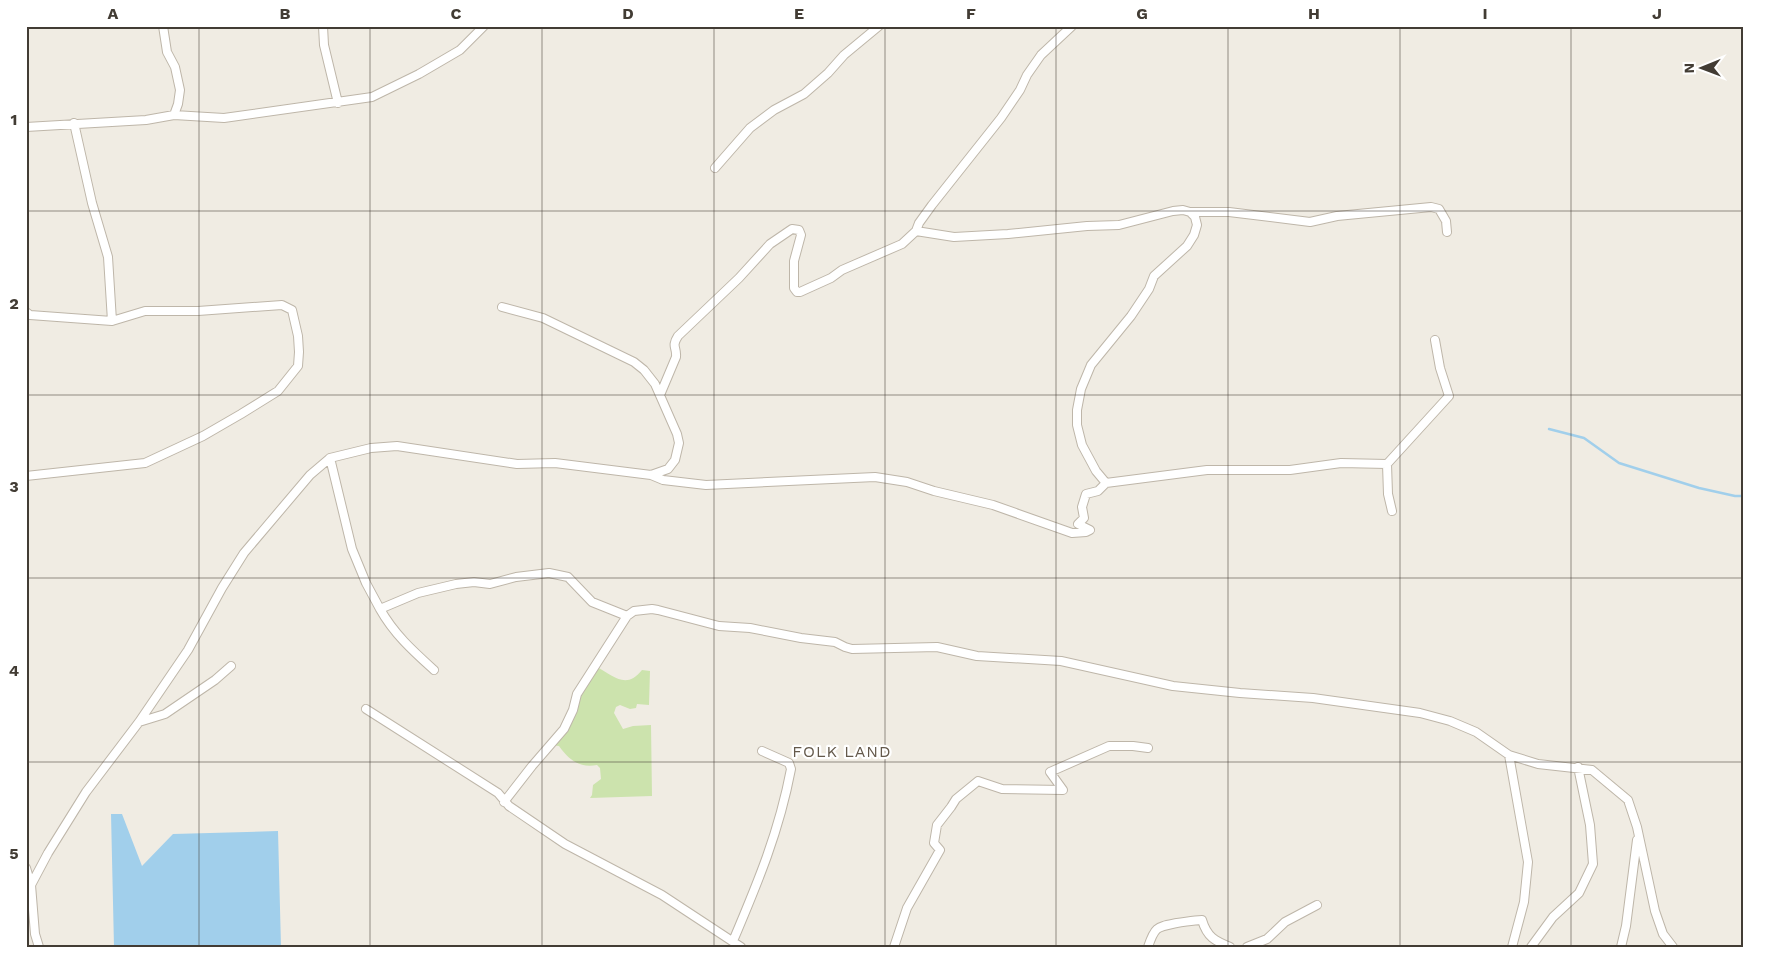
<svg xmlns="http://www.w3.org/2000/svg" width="1770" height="973" font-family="'Work Sans',sans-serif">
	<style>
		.green { fill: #cce3ad }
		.water { fill: #a1cfeb }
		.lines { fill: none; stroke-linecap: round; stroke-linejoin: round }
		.stream { stroke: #a1cfeb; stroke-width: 2.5 }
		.minor-casing { stroke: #beb6a9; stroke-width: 10 }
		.minor { stroke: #fff; stroke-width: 8 }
		.grid { fill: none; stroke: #423c34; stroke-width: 1; stroke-opacity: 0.55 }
		.labels { text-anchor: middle; stroke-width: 4.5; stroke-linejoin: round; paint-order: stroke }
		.quarter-label { font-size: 16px; letter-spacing: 1px; fill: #64594b; stroke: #fff }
		.neatline { fill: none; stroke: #423c34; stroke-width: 2 }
		.grid-label { font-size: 16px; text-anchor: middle; font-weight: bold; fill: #423c34 }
	</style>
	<rect width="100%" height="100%" fill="#f0ece3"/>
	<path class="green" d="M597 667C614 676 626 690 642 670L650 671 649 705 637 704 636 708 630 709 620 705 616 707 614 713 623 729 633 726 651 725 652 796 590 798 592 795 593 785 601 779 600 768 597 765C579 768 569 760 559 746L550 745 564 729 577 694Z"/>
	<path class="water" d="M111 814H122L142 866 173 834 278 831 281 947H114Z"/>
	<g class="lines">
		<path class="stream" d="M1549 429 1584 438 1619 463 1699 488 1735 496H1744"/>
		<defs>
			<path id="minor" d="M163 26 167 52 175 67 180 90 178 104 174 115
				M323 26 324 45 338 103
				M74 123 92 203 108 257 112 321
				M26 127 146 120 174 115 224 118 372 97 419 74 460 50 484 26
				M715 168 750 128 774 110 804 94 828 73 844 55 879 26
				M1190 212H1229L1310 222 1337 216 1431 207 1439 209 1446 221 1447 232
				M916 231 954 237 1008 234 1087 226 1119 225 1173 211 1183 210 1190 212 1195 217 1197 225 1194 235 1187 246 1154 276 1149 289 1131 316 1091 365 1081 389 1077 410V425L1082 445 1096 471 1106 483
				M26 312 30 315 112 321 145 311H198L282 305 292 310 298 336 299 352 298 366 278 391 241 414 203 436 145 463 26 476
				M660 395 676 357C677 347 671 347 678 336L739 278 770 244 792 229 799 230 801 235 794 261V288L797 292H800L831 278 842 270 902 244 916 231 919 223 932 205 1001 118 1020 90 1027 75 1041 55 1072 26
				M330 458 371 448 397 446 517 464 555 463 651 475 668 469 675 460 679 443 677 434 655 384 644 370 634 362 543 318 502 307
				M1387 464 1388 494 1392 511
				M651 475 663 480 706 485 875 477 907 482 934 491 993 505 1072 533 1086 532 1090 530 1078 524 1084 518 1082 507 1086 494 1098 491 1106 483 1207 470H1290L1341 463 1387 464 1449 396 1440 368 1435 340
				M380 609C394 634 413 651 434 670
				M366 709 498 793 509 806 565 844 662 895 741 947
				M139 722 165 714 215 680 231 666
				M1509 755 1528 862 1524 902 1512 947
				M504 802 532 766 564 729 573 710 577 694 627 616
				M26 868 31 885
				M733 941C758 882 779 832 791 769L789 763 762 751
				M39 947 35 934 31 885 48 853 86 792 139 722 188 650 222 588 244 553 310 475 330 458 352 549 366 583 380 609 418 593 456 584 474 582 490 584 516 577 549 573 568 577 592 602 627 616 634 611 652 609 658 610 719 626 750 628 801 638 835 642 845 647 852 649 937 647 977 656 1061 661 1173 686 1240 693 1313 698 1420 713 1450 721 1476 732 1509 755 1538 764 1592 770 1628 800 1637 827 1655 911 1663 934 1673 947
				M894 947 907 908 940 850 934 843 937 825 951 807 956 799 978 781 1002 789 1063 790 1050 772 1109 746H1133L1148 748
				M1148 947C1155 926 1157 927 1177 923 1186 922 1193 920 1202 920 1207 937 1215 941 1230 947
				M1247 947 1267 939 1285 922 1317 905
				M1531 947 1553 917 1579 893 1593 864 1590 825 1578 767
				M1621 947 1626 926 1637 840"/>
		</defs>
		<use href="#minor" class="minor-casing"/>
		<use href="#minor" class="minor"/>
	</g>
	<path class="grid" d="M199 26V947M370 26V947M542 26V947M714 26V947M885 26V947M1056 26V947M1228 26V947M1400 26V947M1571 26V947M26 211H1744M26 395H1744M26 578H1744M26 762H1744"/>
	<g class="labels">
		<g class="quarter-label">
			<text x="842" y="757">FOLK LAND</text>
		</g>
	</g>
	<rect width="1770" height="973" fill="none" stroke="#ffffff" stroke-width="55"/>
	<g transform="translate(1702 68) rotate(269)" stroke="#ffffff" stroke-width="4" paint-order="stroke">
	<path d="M0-4L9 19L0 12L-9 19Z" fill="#423c34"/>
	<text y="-8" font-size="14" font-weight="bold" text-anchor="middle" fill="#423c34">N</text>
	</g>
	<rect x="28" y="28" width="1714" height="918" class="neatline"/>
	<g class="grid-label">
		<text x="113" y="19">A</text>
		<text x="285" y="19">B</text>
		<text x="456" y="19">C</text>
		<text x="628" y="19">D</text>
		<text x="799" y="19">E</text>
		<text x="971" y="19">F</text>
		<text x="1142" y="19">G</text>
		<text x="1314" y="19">H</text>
		<text x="1485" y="19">I</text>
		<text x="1657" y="19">J</text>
		<text x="14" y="125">1</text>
		<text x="14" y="309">2</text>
		<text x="14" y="492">3</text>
		<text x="14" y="676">4</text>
		<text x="14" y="859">5</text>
	</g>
</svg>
